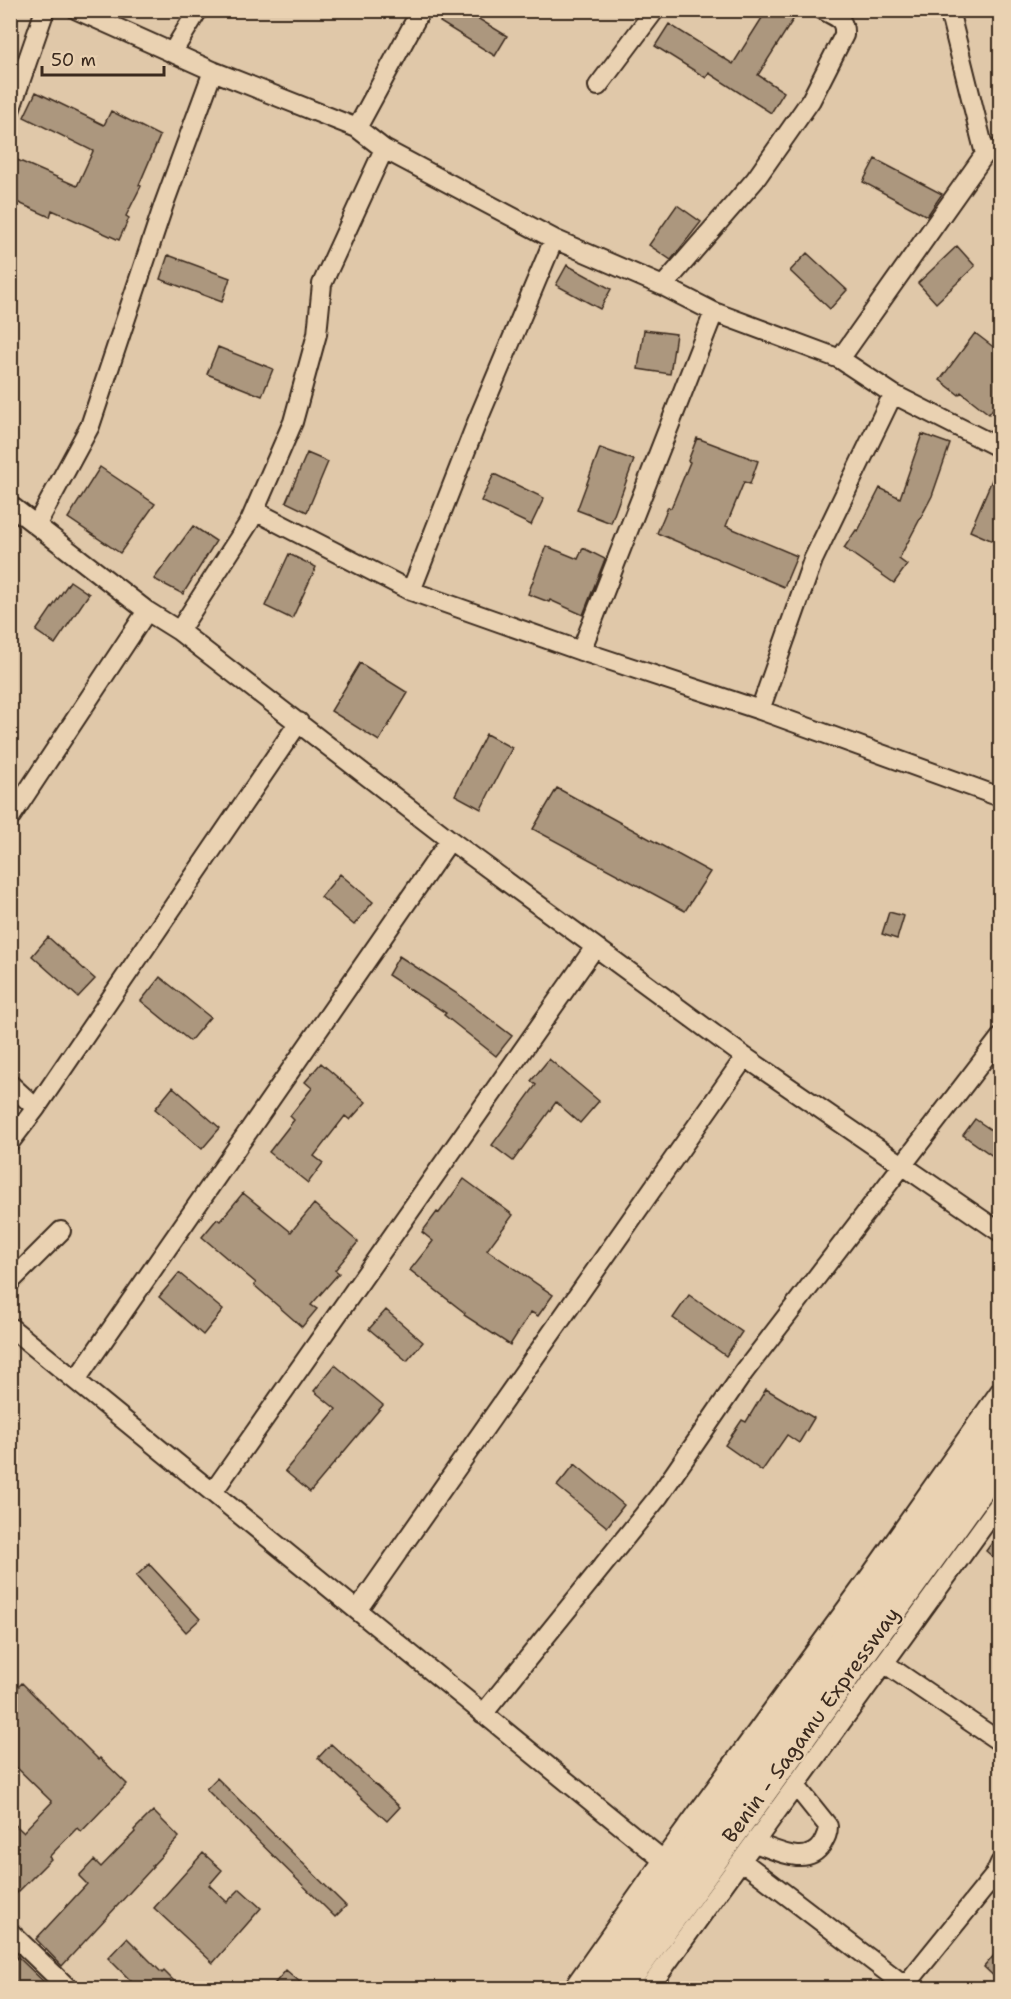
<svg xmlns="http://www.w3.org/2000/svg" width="1011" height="1999" font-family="'Shantell Sans',sans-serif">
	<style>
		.building { fill: #ac977e; stroke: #3b2a1e; stroke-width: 1.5 }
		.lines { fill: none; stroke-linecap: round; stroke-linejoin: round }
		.minor-casing { stroke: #3b2a1e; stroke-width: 22 }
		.highway-casing { stroke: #3b2a1e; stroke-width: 30 }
		.minor { stroke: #ead2b2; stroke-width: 18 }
		.highway { stroke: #ead2b2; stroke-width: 26 }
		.labels { text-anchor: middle; stroke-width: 4.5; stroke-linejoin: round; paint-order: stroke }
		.street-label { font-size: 21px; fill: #3b2a1e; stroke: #ead2b2 }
	</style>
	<rect width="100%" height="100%" fill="#e0c8a9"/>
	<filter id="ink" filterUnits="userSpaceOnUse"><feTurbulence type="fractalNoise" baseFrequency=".0167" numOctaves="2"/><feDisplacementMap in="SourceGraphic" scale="12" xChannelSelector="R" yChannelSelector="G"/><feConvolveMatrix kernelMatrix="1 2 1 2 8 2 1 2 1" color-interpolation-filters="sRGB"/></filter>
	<g filter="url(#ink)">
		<path class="building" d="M446 10H464L507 36 495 56 440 22Z
			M767 10H788L796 15 758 75 784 92 771 113 709 73 706 78 655 46 669 24 733 64Z
			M36 92 104 125 111 111 160 136 139 185 141 186 126 216 129 218 119 240 52 210 50 217 10 199V169L15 159 77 186 93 151 24 117Z
			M875 159 942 194 927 216 863 182Z
			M677 205 701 222 671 260 649 245Z
			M957 246 975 266 936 303 918 283Z
			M807 253 847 290 830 309 790 271Z
			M168 255 230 278 222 302 160 279Z
			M567 265 611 289 600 309 556 285Z
			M644 330 676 334 670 374 638 369Z
			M975 333 1000 352V399L989 414 961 392 959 395 940 380Z
			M218 347 273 369 262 396 207 374Z
			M922 434 950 444 932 496 899 559 907 565 894 583 844 548 856 530 858 531 880 488 900 498Z
			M697 438 758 461 750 484 744 482 726 526 797 556 784 587 657 533 668 507 671 508 690 462 688 461Z
			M600 448 634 460 611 523 577 510Z
			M307 453 328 462 307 512 286 502Z
			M1000 461V523L993 541 970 531Z
			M100 467 155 504 120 553 68 518Z
			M494 474 544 498 531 525 481 501Z
			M193 526 216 541 183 594 154 579Z
			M546 546 578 559 583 548 605 559 583 615 550 600 549 602 528 594Z
			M289 554 316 567 292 619 265 606Z
			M70 581 89 594 55 644 36 631Z
			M360 663 408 693 379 741 331 711Z
			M486 734 512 748 481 809 455 795Z
			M557 788 710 872 685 911 533 829Z
			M340 874 373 902 354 925 321 897Z
			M889 912 904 916 897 939 882 934Z
			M48 937 95 979 78 997 32 956Z
			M399 956 456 993 512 1036 496 1056 444 1015 446 1013 388 975Z
			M160 977 210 1017 190 1041 141 1001Z
			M549 1059 599 1101 580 1123 556 1102 513 1161 492 1145 536 1085 531 1081Z
			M321 1063 366 1102 350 1120 345 1116 314 1156 323 1163 308 1183 269 1152 294 1120 290 1116 312 1088 305 1082Z
			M173 1087 220 1128 202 1149 155 1109Z
			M975 1119 1000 1136V1161L963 1135Z
			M464 1179 513 1215 487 1250 553 1295 538 1316 531 1312 510 1345 464 1315 465 1313 410 1270 433 1241 422 1232 437 1212 439 1213Z
			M243 1193 291 1232 314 1204 358 1242 335 1270 339 1273 311 1305 317 1309 302 1327 254 1285 256 1283 202 1237 217 1219 220 1221Z
			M179 1273 223 1310 203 1335 159 1297Z
			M689 1295 742 1332 726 1356 673 1318Z
			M386 1310 423 1342 407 1361 369 1329Z
			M335 1365 383 1405 310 1492 285 1471 336 1409 314 1391Z
			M766 1389 814 1418 799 1443 787 1435 762 1471 725 1445 742 1420 746 1422Z
			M575 1464 624 1505 607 1527 557 1486Z
			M1000 1532V1563L986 1551Z
			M149 1564 200 1619 186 1632 136 1576Z
			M22 1683 99 1760 100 1758 127 1784 81 1832 77 1828 49 1857 51 1859 10 1900V1820L23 1832 52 1802 10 1761V1695Z
			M331 1744 400 1807 387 1821 318 1758Z
			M217 1778 346 1906 335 1917 206 1789Z
			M153 1811 179 1837 152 1866 153 1867 62 1966 36 1939 87 1884 79 1876 94 1860 101 1867 135 1832 134 1830Z
			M203 1853 222 1870 209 1885 227 1902 240 1889 261 1908 213 1963 154 1908Z
			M127 1938 162 1973 164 1971 182 1989H139L108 1958Z
			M1000 1948V1982L984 1967Z
			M18 1957 43 1981 36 1989H23L10 1976V1965Z
			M286 1970 308 1989H270Z"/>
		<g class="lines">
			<defs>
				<path id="minor" d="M77 10 213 71 357 128 384 149 554 239 663 286 714 312 840 359 893 394 1000 448
					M949 10 985 154
					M172 53 198 10
					M598 86 655 10
					M10 111 45 10
					M357 128 421 10
					M663 286 755 180 811 100 844 35C845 18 837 18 823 10
					M840 359 985 154 1000 148
					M10 505 147 611 179 631 450 840 745 1057 1000 1232
					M255 511 411 591 581 651 760 710 1000 797
					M37 524 90 426 164 204 213 71
					M411 591 477 422 554 239
					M179 631 250 521 293 422 317 334 322 284 384 149
					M581 651 714 312
					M760 710 813 560 893 394
					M10 818 147 611
					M10 1084 36 1108
					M10 1142 36 1108 299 722
					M10 1282 61 1231
					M10 1327 663 1860
					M76 1380 450 840
					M213 1492 595 947
					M358 1609 745 1057
					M884 1663 1000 1742
					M483 1714 659 1496 744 1372 1000 1038
					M755 1843C776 1850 807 1868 822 1844 826 1837 828 1833 828 1826L796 1786
					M742 1861 908 1988
					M10 1932 68 1988
					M905 1986 994 1876 1000 1863
					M573 1988 663 1860 867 1580 1000 1391
					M649 1988 1000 1503"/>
				<path id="highway" d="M592 1988 1000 1423
					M622 1988 1000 1463"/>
			</defs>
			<use href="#minor" class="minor-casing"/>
			<use href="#highway" class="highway-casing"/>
			<use href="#minor" class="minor"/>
			<use href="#highway" class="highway"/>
		</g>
	</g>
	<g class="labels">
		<g class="street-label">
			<text transform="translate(811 1725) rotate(-54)" y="7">Benin - Sagamu Expressway</text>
		</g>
	</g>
	<rect width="1011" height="1999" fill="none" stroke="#ead2b2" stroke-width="36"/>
	<rect x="18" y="18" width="975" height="1963" fill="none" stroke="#3b2a1e" stroke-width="2" filter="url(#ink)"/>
	<path d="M42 66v9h122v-9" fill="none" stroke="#3b2a1e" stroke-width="3"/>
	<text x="51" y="66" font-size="18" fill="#3b2a1e" stroke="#ead2b2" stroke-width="4.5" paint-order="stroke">50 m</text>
</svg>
